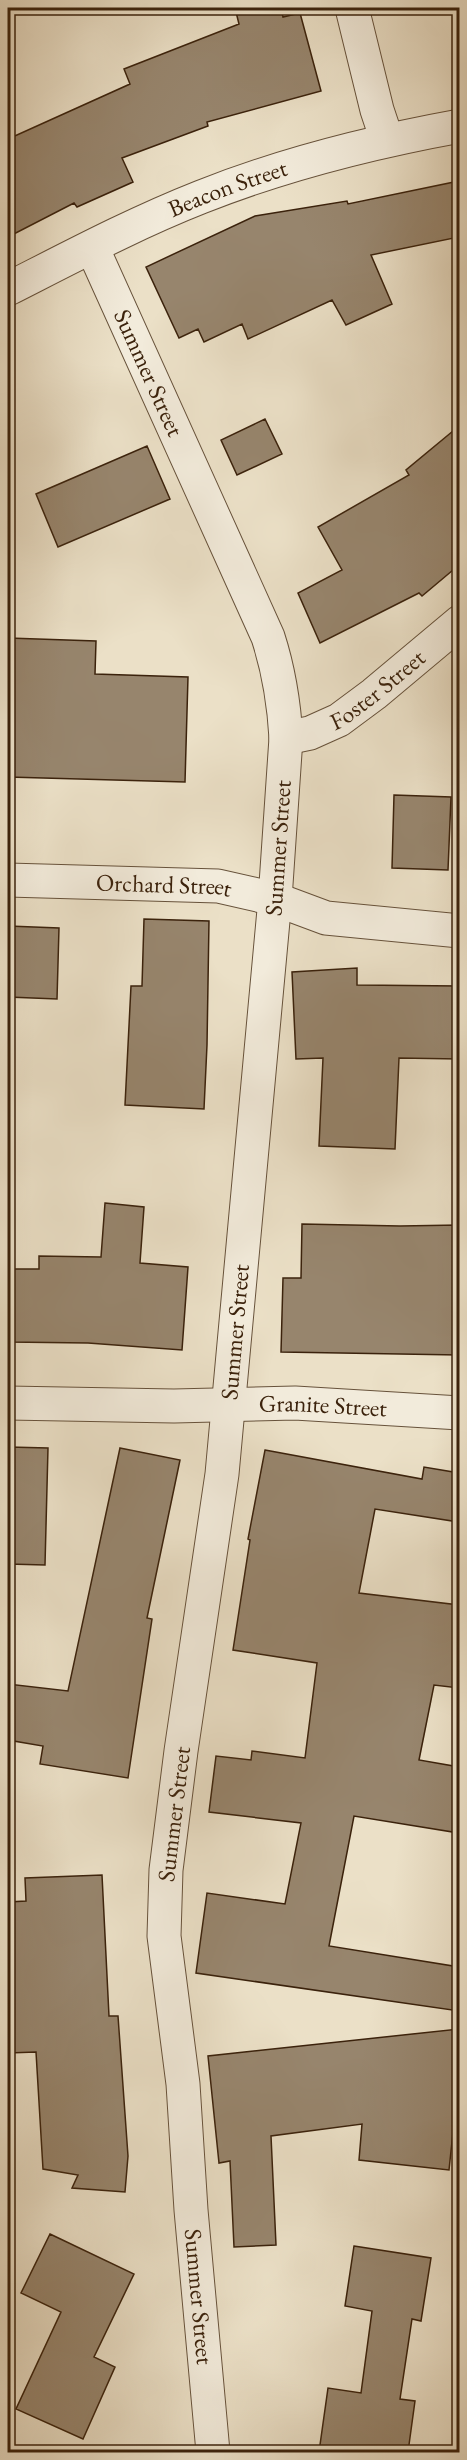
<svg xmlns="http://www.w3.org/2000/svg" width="467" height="2460" font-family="'EB Garamond',serif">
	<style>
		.building { fill: #97856d; stroke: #3b220c; stroke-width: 1.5 }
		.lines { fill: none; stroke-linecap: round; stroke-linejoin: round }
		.street-casing { stroke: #67523b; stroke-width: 35 }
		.street { stroke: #f2ebdb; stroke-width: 33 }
		.labels { text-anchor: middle; stroke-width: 6; stroke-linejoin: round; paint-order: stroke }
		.street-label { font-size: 24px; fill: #3b220c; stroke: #f2ebdb }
	</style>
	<rect width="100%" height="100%" fill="#ebe0c7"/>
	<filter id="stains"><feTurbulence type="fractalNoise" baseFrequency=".00333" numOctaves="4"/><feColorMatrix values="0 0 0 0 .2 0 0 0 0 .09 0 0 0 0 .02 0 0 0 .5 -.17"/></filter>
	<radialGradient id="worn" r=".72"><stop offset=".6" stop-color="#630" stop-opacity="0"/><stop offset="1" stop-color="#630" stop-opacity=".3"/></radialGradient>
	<path class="building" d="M235 8H281L283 17 300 13 321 91 207 122 208 126 122 158 133 182 77 207 74 203 8 237V139L130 84 124 69 239 24Z
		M459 181V237L371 255 392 304 346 325 332 300 248 339 242 324 204 342 198 329 179 338 146 267 255 216 347 201 348 204Z
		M265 419 282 454 237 475 221 440Z
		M459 426V565L422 596 419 593 320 643 298 593 342 570 318 527 409 475 406 470Z
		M147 446 170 499 58 547 36 494Z
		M8 638 96 641 95 674 188 677 185 782 8 777Z
		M394 795 451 797 448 870 392 868Z
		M144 919 209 921 207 1045 204 1109 125 1105 131 986H142Z
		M8 926 59 928 57 999 8 997Z
		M357 968V985L459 986V1059L399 1058 395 1149 319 1146 323 1058 296 1059 292 972Z
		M105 1203 144 1207 140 1263 188 1267 182 1350 88 1343 8 1342V1269H39V1256L101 1257Z
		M302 1224 400 1226 459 1225V1355L281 1352 283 1278H301Z
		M8 1447 48 1448 45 1565 8 1564Z
		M120 1448 180 1460 147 1618 152 1619 128 1778 40 1764 43 1746 8 1740V1684L68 1691Z
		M265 1450 422 1479 424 1467 459 1473V1522L375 1509 359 1593 459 1605V1688L434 1685 419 1760 459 1767V1833L354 1816 329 1946 459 1967V2011L196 1973 207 1893 285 1904 301 1823 209 1812 216 1756 251 1760 252 1751 305 1758 317 1663 233 1650 250 1540 248 1539Z
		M102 1875 109 2016H118L128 2156 125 2192 72 2188 78 2175 43 2169 36 2052 8 2053V1902L26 1901 25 1878Z
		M459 2029V2075L449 2170 359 2160 362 2124 271 2136 276 2245 234 2247 230 2161 219 2163 208 2056Z
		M50 2234 134 2274 94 2357 115 2367 83 2439 16 2409 61 2312 21 2293Z
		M354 2246 431 2258 421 2321 412 2319 400 2399 415 2401 408 2452H319L328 2388 361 2393 372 2311 345 2306Z"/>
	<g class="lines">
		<defs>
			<g id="street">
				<path d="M352 8 377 110 387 140"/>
				<path id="s1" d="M92 247 268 637C279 671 284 703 286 738L275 899 222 1474 181 1751 166 1870 164 1936 183 2084 191 2210 213 2452"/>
				<path id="s2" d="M8 289C71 257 135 223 201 197 284 164 372 142 460 126"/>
				<path id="s3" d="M286 738 310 733 339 720 374 694 460 622"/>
				<path id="s4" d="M8 880 218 886 275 899 326 918 460 931"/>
				<path id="s5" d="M8 1403 174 1406 295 1403 460 1413"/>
			</g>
		</defs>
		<use href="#street" class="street-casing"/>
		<use href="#street" class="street"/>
	</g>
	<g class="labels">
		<g class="street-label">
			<text dy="8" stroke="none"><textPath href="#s2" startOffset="242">Beacon Street</textPath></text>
			<text dy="8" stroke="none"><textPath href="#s1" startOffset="138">Summer Street</textPath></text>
			<text dy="8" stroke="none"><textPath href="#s3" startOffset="105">Foster Street</textPath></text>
			<text transform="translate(278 848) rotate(-86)" y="8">Summer Street</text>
			<text dy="8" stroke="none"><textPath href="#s4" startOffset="156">Orchard Street</textPath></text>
			<text transform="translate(235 1332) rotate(-85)" y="8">Summer Street</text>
			<text dy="8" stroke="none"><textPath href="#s5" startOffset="315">Granite Street</textPath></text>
			<text transform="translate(174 1814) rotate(-83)" y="8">Summer Street</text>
			<text dy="8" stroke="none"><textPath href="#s1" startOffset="2098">Summer Street</textPath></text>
		</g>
	</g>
	<rect width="467" height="2460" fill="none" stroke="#ebe0c7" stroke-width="30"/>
	<rect x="9" y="9" width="449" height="2442" fill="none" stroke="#3b220c" stroke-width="3"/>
	<rect x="15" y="15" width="437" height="2430" fill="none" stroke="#3b220c" stroke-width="1.5"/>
	<rect width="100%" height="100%" filter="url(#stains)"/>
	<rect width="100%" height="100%" fill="url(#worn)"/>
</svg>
